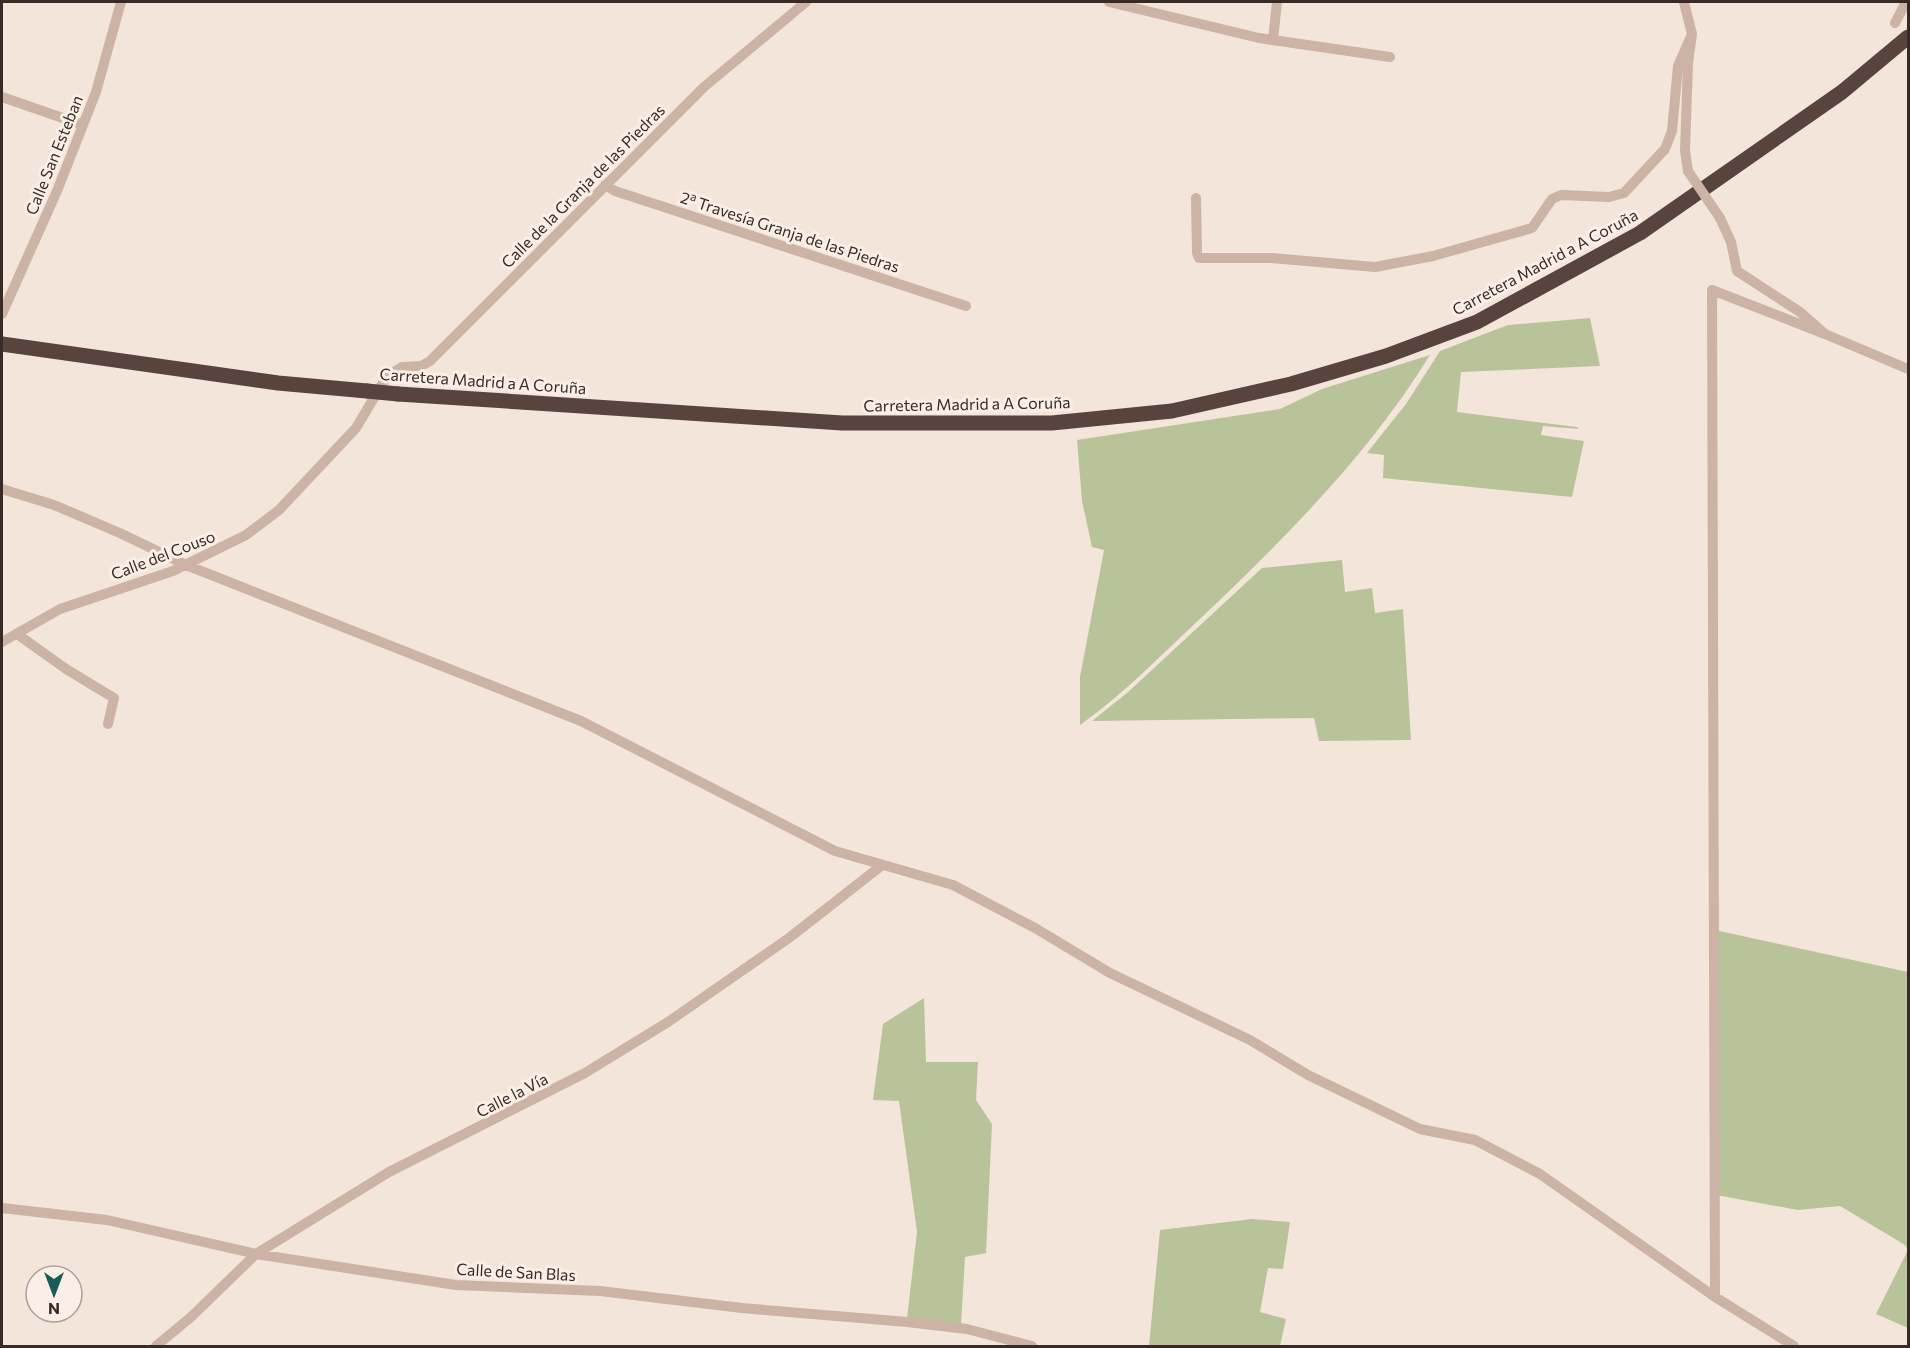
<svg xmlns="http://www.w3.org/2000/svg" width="1910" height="1348" font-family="Commissioner,sans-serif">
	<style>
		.green { fill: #b9c399 }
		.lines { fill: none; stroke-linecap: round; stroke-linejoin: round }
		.minor { stroke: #ccb3a5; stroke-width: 10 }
		.highway { stroke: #59433d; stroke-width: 15 }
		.minor-bridge { stroke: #ccb3a5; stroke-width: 10 }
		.highway-bridge { stroke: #59433d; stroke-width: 15 }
		.labels { text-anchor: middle; stroke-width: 6; stroke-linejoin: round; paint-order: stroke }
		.street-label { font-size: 16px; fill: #372a27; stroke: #faefe6 }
	</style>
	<rect width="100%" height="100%" fill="#f3e5da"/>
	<path class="green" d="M1590 318 1600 366 1461 372 1457 412 1577 427 1579 429 1543 426 1541 435 1584 441 1572 497 1383 478 1384 455 1367 453 1406 404 1440 351 1508 325Z
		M1430 355C1369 454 1287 536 1203 616 1163 653 1125 693 1080 725V677L1104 550 1092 547 1082 501 1077 440 1280 409 1322 389Z
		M1342 560 1345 592 1372 588 1375 613 1403 609 1411 740 1319 741 1314 718 1092 721 1127 693 1262 568Z
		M1715 930 1908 972V1328L1876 1314 1908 1250 1905 1245 1840 1206 1798 1210 1716 1195Z
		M924 998 926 1062H978L976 1100 992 1124 986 1253 965 1257 961 1325 907 1319 917 1232 899 1101 873 1100 883 1024Z
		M1252 1219 1290 1222 1283 1269 1268 1268 1260 1312 1286 1319 1280 1346H1149L1160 1230Z"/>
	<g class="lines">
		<path class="minor" d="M1109 2 1259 38 1390 57
			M1684 2 1692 34 1688 63 1685 151 1688 171
			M1895 23 1906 2
			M1273 40 1277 2
			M2 97 83 125
			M605 185 615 191 966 306
			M1196 198 1197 253 1199 258H1272L1375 267 1433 256 1532 228 1552 199 1561 195 1609 197 1624 193 1665 149 1672 131 1678 66 1692 34
			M1720 218 1731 242 1737 271 1800 312 1825 334 1908 369
			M2 314 57 191 96 92 121 2
			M2 489 54 505 122 534 186 565 581 721 835 851 953 885 1035 928 1110 973 1250 1040 1308 1075 1420 1129 1475 1140 1540 1174 1715 1297 1794 1346
			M17 634 66 669 114 698 108 724
			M2 642 60 609 173 571 246 535 279 510 356 428 387 376 402 367 421 366 430 361 704 87 806 2
			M2 1208 107 1220 256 1254 456 1285 600 1291 742 1308 907 1322 967 1329 1032 1346
			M1715 1297 1712 290 1825 334
			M156 1346 191 1317 256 1254 389 1172 585 1073 668 1022 789 938 881 866"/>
		<path class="highway" d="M2 344 278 383 367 391
			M398 394 842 423H1052L1172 411 1291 384 1386 356 1477 322 1640 233 1842 92 1908 37"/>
		<path class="minor-bridge" d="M1688 171 1720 218"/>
		<path class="highway-bridge" d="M367 391 398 394"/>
	</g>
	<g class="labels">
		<g class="street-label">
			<text transform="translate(54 155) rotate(-68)" y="6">Calle San Esteban</text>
			<text transform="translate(583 186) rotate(-45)" y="6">Calle de la Granja de las Piedras</text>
			<text transform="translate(790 232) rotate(18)" y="6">2ª Travesía Granja de las Piedras</text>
			<text transform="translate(1545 262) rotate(-28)" y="6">Carretera Madrid a A Coruña</text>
			<text transform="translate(483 381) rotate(4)" y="6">Carretera Madrid a A Coruña</text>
			<text transform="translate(967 404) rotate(-1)" y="6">Carretera Madrid a A Coruña</text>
			<text transform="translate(163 555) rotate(-21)" y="6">Calle del Couso</text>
			<text transform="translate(512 1095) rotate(-27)" y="6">Calle la Vía</text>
			<text transform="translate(516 1272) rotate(3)" y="6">Calle de San Blas</text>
		</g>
	</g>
	<rect width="1910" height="1348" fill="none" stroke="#372a27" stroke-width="6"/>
	<g transform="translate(54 1294) rotate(180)"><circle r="28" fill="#faefe6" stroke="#aca09a" stroke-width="1.5"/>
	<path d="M0-4.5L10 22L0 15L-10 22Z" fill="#1a5b59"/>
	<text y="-9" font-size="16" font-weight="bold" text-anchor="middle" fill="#372a27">N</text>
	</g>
</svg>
